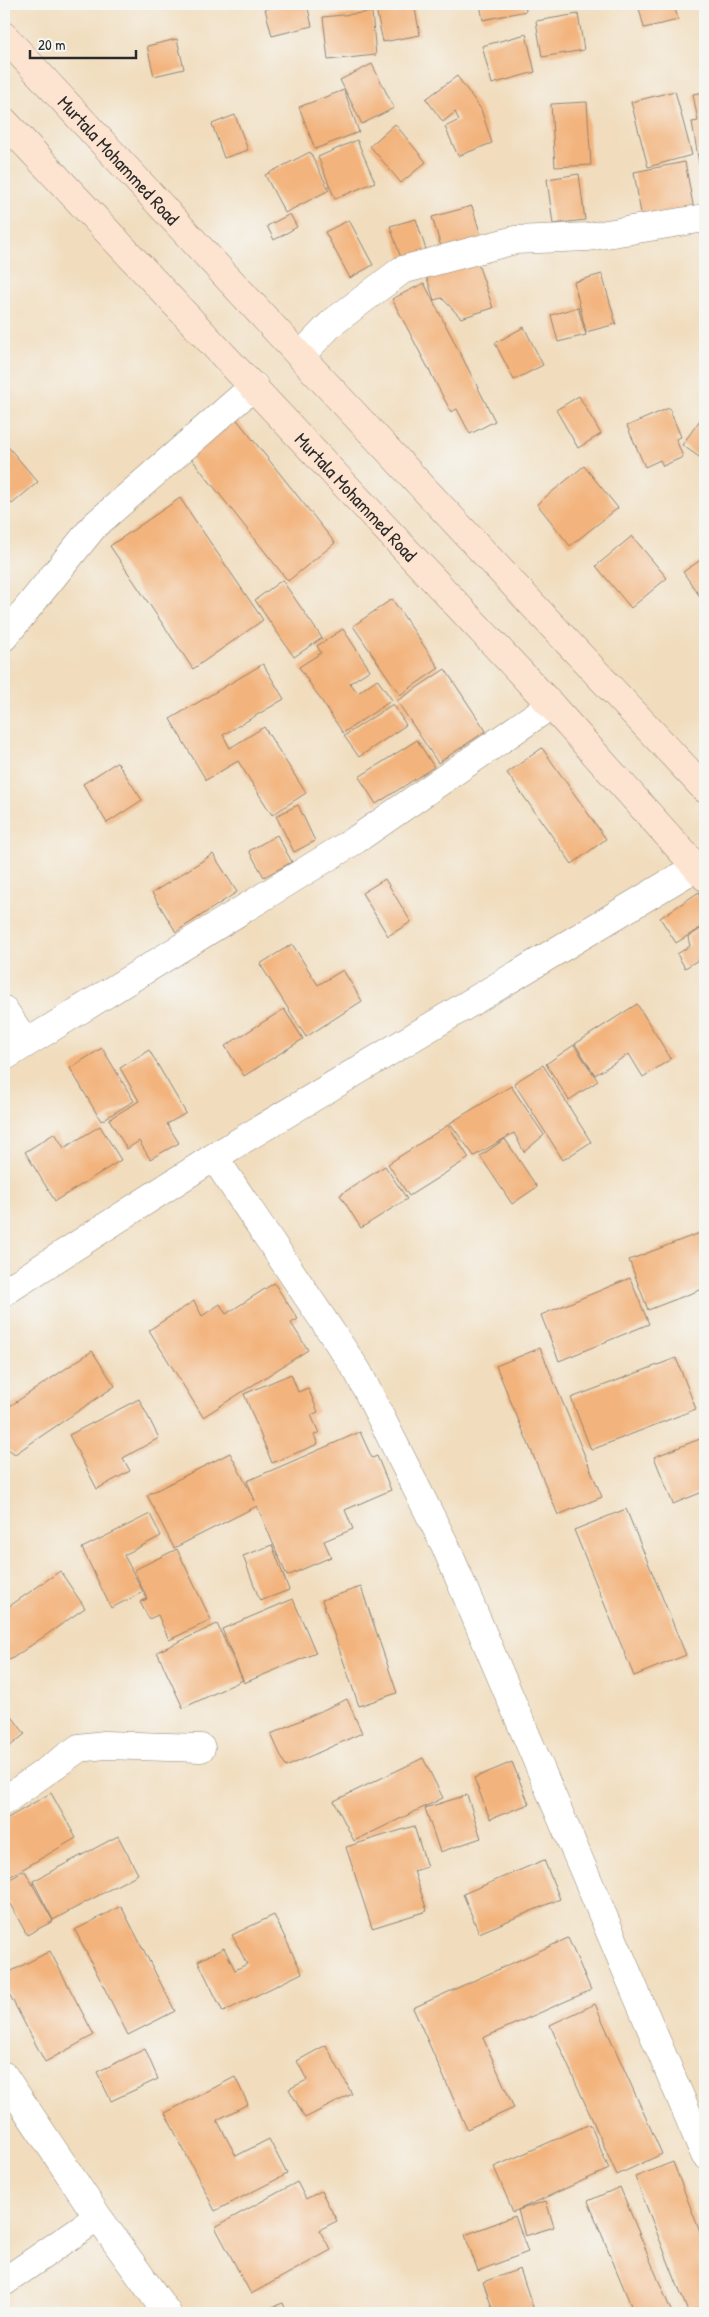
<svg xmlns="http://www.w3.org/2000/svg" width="709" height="2317" font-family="'Patrick Hand',sans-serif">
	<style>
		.building { fill: #f3b37b }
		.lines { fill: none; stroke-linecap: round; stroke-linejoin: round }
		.street-casing { stroke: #8e8474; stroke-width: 29 }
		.secondary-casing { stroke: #8e8474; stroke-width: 29 }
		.street { stroke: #fff; stroke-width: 28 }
		.secondary { stroke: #fde4d1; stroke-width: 28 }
		.labels { text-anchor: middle; stroke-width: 4; stroke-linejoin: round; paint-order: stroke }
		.street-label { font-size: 19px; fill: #2b2b2b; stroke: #f6f6f2 }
	</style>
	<rect width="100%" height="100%" fill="#f6f6f2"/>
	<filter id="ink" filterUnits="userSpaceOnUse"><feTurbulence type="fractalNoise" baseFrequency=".02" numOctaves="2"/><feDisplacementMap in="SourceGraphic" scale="10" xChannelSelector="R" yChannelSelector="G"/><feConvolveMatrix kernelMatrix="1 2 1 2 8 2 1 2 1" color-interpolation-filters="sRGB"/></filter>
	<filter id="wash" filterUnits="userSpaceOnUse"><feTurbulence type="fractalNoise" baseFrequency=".0096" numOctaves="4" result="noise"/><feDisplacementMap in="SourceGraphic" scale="20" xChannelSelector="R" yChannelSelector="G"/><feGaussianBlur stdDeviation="1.12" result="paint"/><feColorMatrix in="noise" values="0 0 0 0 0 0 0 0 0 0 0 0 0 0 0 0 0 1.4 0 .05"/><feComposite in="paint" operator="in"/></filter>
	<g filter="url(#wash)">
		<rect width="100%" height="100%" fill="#f1ddbe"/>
		<g id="blocks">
			<path class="building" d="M288 4H307L312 26 272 36 265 9Z
				M375 4H414L420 35 383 42Z
				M480 4H525L526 11 483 20Z
				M638 4H674L678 20 644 28Z
				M372 12 376 55 328 60 323 17Z
				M578 14 584 50 542 57 536 21Z
				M526 34 535 72 492 84 482 46Z
				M177 39 184 69 154 76 147 46Z
				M372 64 394 108 362 124 340 80Z
				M457 76 481 109 492 143 458 156 445 127 459 120 455 112 443 122 426 99Z
				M344 90 359 132 315 149 299 107Z
				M675 91 692 155 648 167 631 102Z
				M705 92V169H700L692 122 698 121 693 94Z
				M587 102 591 165 555 167 551 104Z
				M235 115 248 150 224 158 212 124Z
				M395 124 426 162 401 183 370 146Z
				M357 140 375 182 335 199 318 157Z
				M310 152 329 190 285 213 265 175Z
				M685 162 694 210 642 220 634 172Z
				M579 174 585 220 553 224 547 179Z
				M472 206 482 239 442 250 432 217Z
				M290 214 297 227 274 240 267 226Z
				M416 219 428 256 403 264 390 226Z
				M349 220 373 265 350 278 325 232Z
				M477 261 493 308 461 318 442 298 434 300 427 278Z
				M602 274 616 324 586 332 574 282Z
				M424 283 495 421 470 434 457 409 451 412 392 299Z
				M578 307 586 335 558 342 551 315Z
				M524 327 543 365 514 380 495 343Z
				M579 396 601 434 578 448 556 410Z
				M669 408 681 437 676 439 683 457 663 466 660 460 645 467 627 426Z
				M234 416 335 543 288 581 187 453Z
				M700 420 705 423V461L682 445Z
				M4 442 38 482 12 504 4 494Z
				M584 466 618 508 570 546 537 504Z
				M180 498 263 620 193 669 110 546Z
				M632 536 667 578 631 608 596 566Z
				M705 557V604L683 572Z
				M282 580 322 638 294 657 255 600Z
				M392 599 439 668 400 695 353 626Z
				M343 629 370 670 350 683 358 693 377 679 392 700 343 733 299 667 321 653 317 646Z
				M263 664 284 699 223 735 230 748 264 727 306 793 272 815 238 761 206 780 170 719Z
				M445 669 486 731 438 763 397 701Z
				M393 704 406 725 359 757 344 736Z
				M417 740 434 767 376 804 359 777Z
				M542 748 606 839 572 864 507 773Z
				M117 762 142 800 107 823 83 784Z
				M298 805 315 841 294 852 276 816Z
				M277 835 292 862 264 877 249 851Z
				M213 854 237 892 176 932 152 893Z
				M385 879 411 922 388 936 362 893Z
				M699 892 705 902V925L676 943 660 918Z
				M705 926V969L700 959 685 968 677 954 690 946 688 937Z
				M292 944 318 985 343 970 362 1001 306 1037 260 964Z
				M637 1004 671 1059 643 1077 629 1054 595 1075 575 1044Z
				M284 1009 303 1039 244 1076 225 1046Z
				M574 1045 598 1081 569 1100 546 1064Z
				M102 1048 134 1101 101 1121 70 1068Z
				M149 1050 186 1113 167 1124 179 1143 150 1159 139 1141 127 1149 109 1119 139 1101 120 1068Z
				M543 1065 591 1142 563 1160 514 1083Z
				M511 1086 544 1135 524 1152 514 1133 474 1156 450 1123Z
				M448 1125 469 1158 409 1196 388 1164Z
				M100 1126 121 1160 55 1201 25 1152 55 1133 64 1148Z
				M505 1139 537 1187 512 1204 480 1156Z
				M385 1166 407 1199 361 1228 340 1195Z
				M705 1231V1288L648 1310 629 1260Z
				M630 1278 649 1324 559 1361 541 1315Z
				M274 1283 298 1319 291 1323 308 1350 203 1417 149 1330 194 1301 202 1316 220 1304 226 1314Z
				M540 1348 602 1497 558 1515 496 1366Z
				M92 1351 115 1386 15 1454 4 1446V1410Z
				M676 1358 696 1409 591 1450 571 1398Z
				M291 1374 298 1392 308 1388 318 1412 311 1415 319 1433 314 1435 318 1444 272 1463 244 1394Z
				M139 1399 159 1438 123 1458 130 1471 97 1489 69 1435Z
				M360 1432 372 1458 377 1456 391 1490 345 1510 353 1529 324 1541 331 1557 287 1576 257 1506 174 1548 147 1495 230 1453 255 1501 247 1481Z
				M705 1437V1491L673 1504 654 1457Z
				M626 1509 686 1655 634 1676 574 1530Z
				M150 1514 161 1536 124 1555 143 1592 111 1608 82 1548Z
				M272 1545 289 1590 260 1601 243 1556Z
				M177 1549 211 1620 169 1640 158 1615 149 1619 140 1602 147 1599 134 1570Z
				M60 1571 85 1608 10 1660 4 1651V1610Z
				M361 1587 397 1693 359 1706 322 1600Z
				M293 1599 316 1653 244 1683 222 1629Z
				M217 1624 243 1680 183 1708 157 1652Z
				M347 1699 362 1733 286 1767 271 1734Z
				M4 1706 25 1734 4 1751Z
				M423 1758 443 1798 354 1841 334 1801Z
				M512 1762 529 1804 490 1819 474 1778Z
				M51 1793 76 1838 4 1880V1820Z
				M467 1795 481 1838 440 1852 425 1808Z
				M414 1826 427 1867 414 1871 427 1911 372 1928 346 1847Z
				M118 1836 138 1874 53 1920 33 1881Z
				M544 1860 560 1899 479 1933 463 1894Z
				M25 1871 53 1921 27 1935 4 1893V1882Z
				M121 1906 175 2011 128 2035 75 1930Z
				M274 1915 302 1973 223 2012 198 1961 224 1948 235 1970 247 1964 232 1935Z
				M568 1938 591 1990 483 2038 514 2108 467 2129 413 2008Z
				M50 1951 94 2035 45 2062 4 1984V1975Z
				M595 2004 662 2154 617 2175 550 2025Z
				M326 2045 352 2094 305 2118 289 2089 307 2080 297 2061Z
				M145 2049 158 2079 111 2101 97 2072Z
				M235 2077 248 2104 217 2120 236 2156 269 2139 287 2174 215 2211 165 2113Z
				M590 2124 609 2169 513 2212 494 2167Z
				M673 2162 705 2245V2305L688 2312 635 2177Z
				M297 2182 306 2199 321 2191 337 2221 319 2230 331 2250 251 2294 215 2227Z
				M620 2187 672 2313H634L588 2201Z
				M546 2201 554 2227 525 2236 518 2210Z
				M515 2216 528 2252 478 2271 465 2235Z
				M520 2269 535 2313H494L483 2282Z
				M283 2303 287 2313H256Z"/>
		</g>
	</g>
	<g filter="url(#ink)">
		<use href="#blocks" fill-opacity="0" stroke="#8e8474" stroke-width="1"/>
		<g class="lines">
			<defs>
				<path id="street" d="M300 356 332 323 402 270 515 240 588 237 705 218
					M4 637 94 526 254 386
					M4 1010 26 1043
					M4 1057 357 839 551 705
					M214 1157 358 1372 445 1545 705 2155
					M4 1292 214 1157 696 867
					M4 1801 79 1748 104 1745 201 1748
					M4 2076 98 2217 167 2313
					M4 2282 98 2217"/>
				<g id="secondary">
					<path id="s1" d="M4 36 300 356 705 789"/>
					<path id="s2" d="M4 121 551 705 705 877"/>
				</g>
			</defs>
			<use href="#street" class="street-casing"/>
			<use href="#secondary" class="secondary-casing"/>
			<use href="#street" class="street"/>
			<use href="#secondary" class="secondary"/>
		</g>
	</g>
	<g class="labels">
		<g class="street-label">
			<text dy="7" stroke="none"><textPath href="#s1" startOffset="169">Murtala Mohammed Road</textPath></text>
			<text dy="7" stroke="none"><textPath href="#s2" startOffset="515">Murtala Mohammed Road</textPath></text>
		</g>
	</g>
	<rect width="709" height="2317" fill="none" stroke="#f6f6f2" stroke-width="20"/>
	<path d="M30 50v8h106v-8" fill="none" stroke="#2b2b2b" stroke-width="2.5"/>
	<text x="38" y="50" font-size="15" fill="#2b2b2b" stroke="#f6f6f2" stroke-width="4" paint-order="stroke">20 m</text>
</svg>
